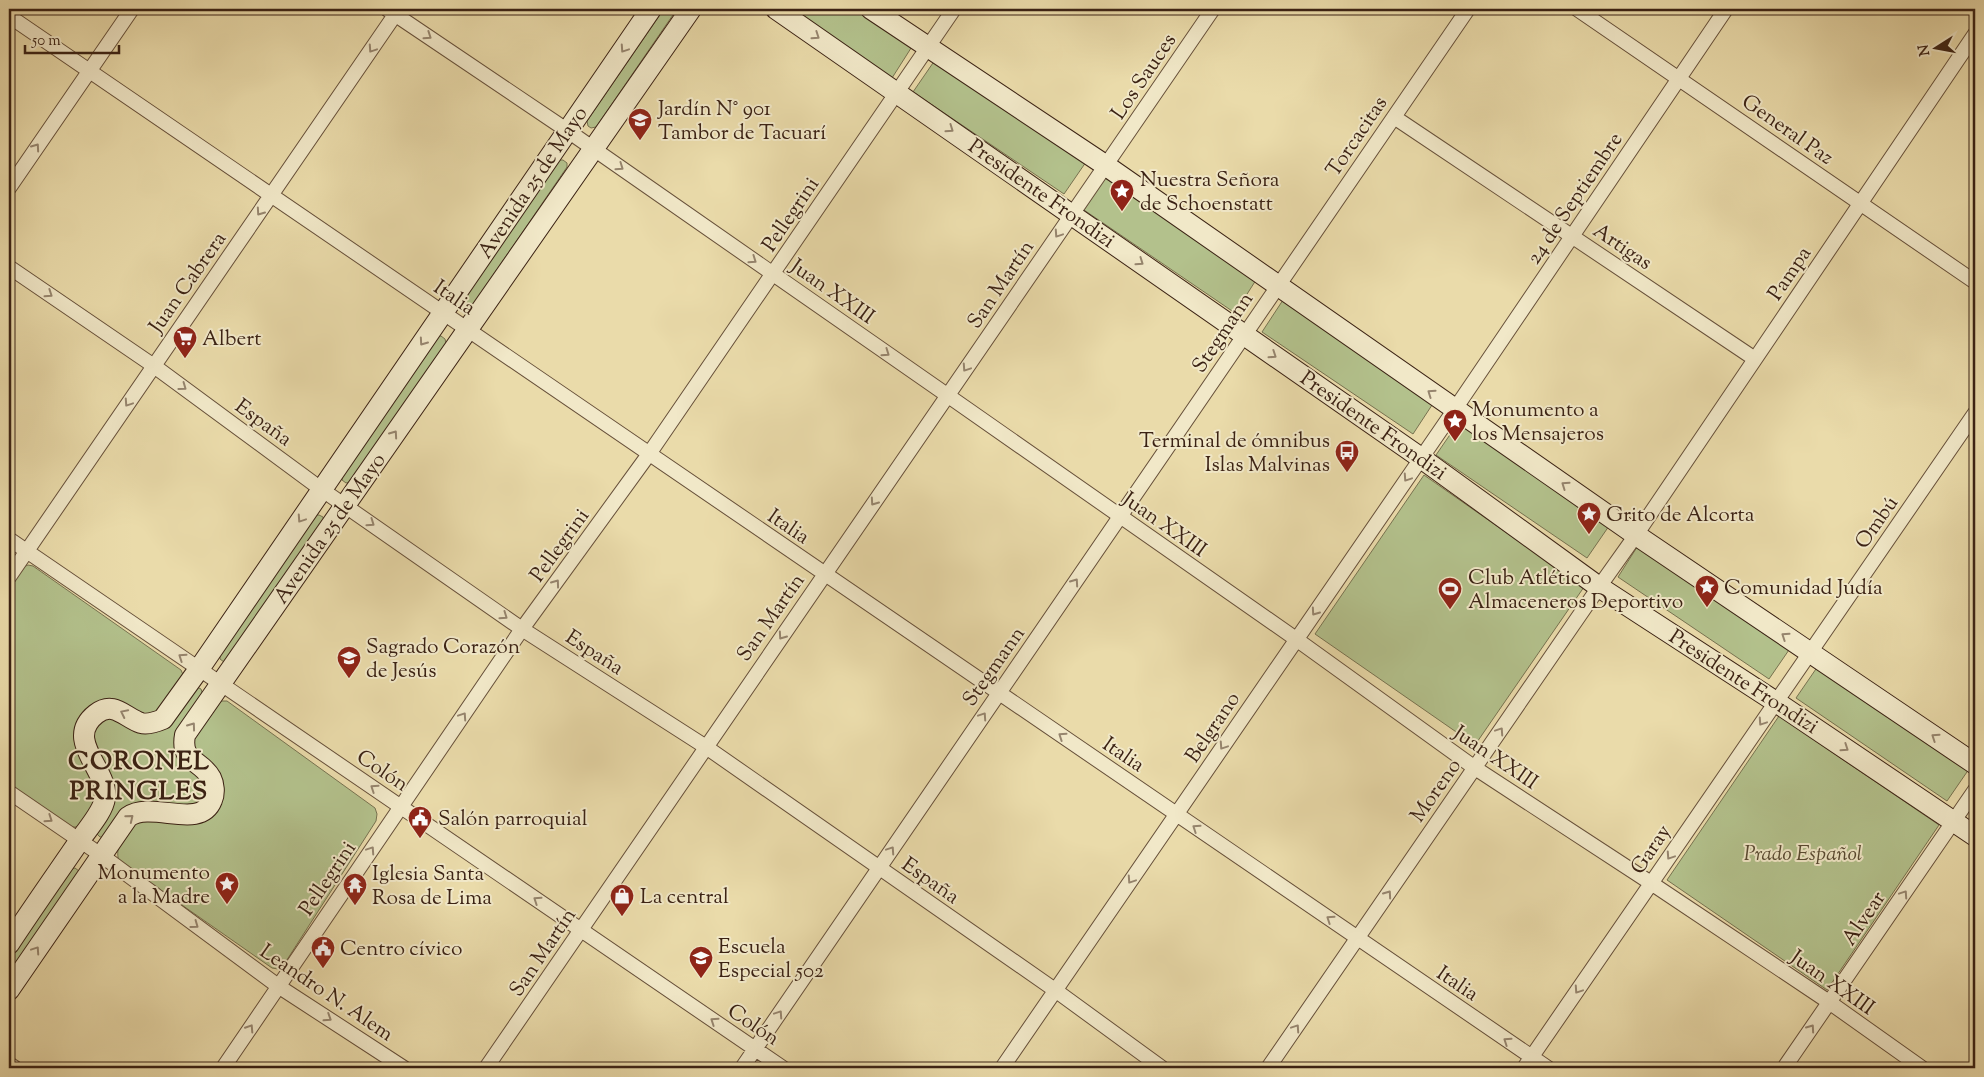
<svg xmlns="http://www.w3.org/2000/svg" width="1984" height="1077" font-family="'Sorts Mill Goudy',serif">
	<style>
		.green { fill: #b3c18c; stroke: #777250 }
		.lines { fill: none; stroke-linecap: round; stroke-linejoin: round }
		.minor-casing { stroke: #67503a; stroke-width: 16 }
		.secondary-casing { stroke: #3b2214; stroke-width: 22 }
		.minor { stroke: #f1e8c8; stroke-width: 14 }
		.secondary { stroke: #f1e8c8; stroke-width: 20 }
		.oneway { stroke: #96856e }
		.labels { text-anchor: middle; stroke-width: 4; stroke-linejoin: round; paint-order: stroke }
		.street-label { font-size: 21px; fill: #3b2214; stroke: #f1e8c8 }
		.poi-label { font-size: 21px; fill: #3b2214; stroke: #f1e8c8; text-anchor: start }
		.park-label { font-size: 21px; font-style: italic; fill: #594a32; stroke: #f1e8c8 }
		.district-label { font-size: 26px; font-weight: bold; letter-spacing: 1px; fill: #3b2214; stroke: #f1e8c8 }
	</style>
	<rect width="100%" height="100%" fill="#eadbaa"/>
	<filter id="stains"><feTurbulence type="fractalNoise" baseFrequency=".004" numOctaves="4"/><feColorMatrix values="0 0 0 0 .2 0 0 0 0 .09 0 0 0 0 .02 0 0 0 .5 -.17"/></filter>
	<radialGradient id="worn" r=".72"><stop offset=".6" stop-color="#630" stop-opacity="0"/><stop offset="1" stop-color="#630" stop-opacity=".3"/></radialGradient>
	<path class="green" d="M664 9H677L596 127 591 128 588 126 587 121Z
		M790 9H859L913 45 892 78Z
		M935 60 1086 162 1064 194 913 92Z
		M558 160H563L567 163V167L472 306 467 307 464 304 463 300Z
		M1105 178 1256 280 1235 313 1084 210Z
		M1283 300 1434 402 1413 434 1262 332Z
		M437 336H441L445 339 446 343 350 482 346 483 342 480V476Z
		M1458 423 1609 526 1587 558 1436 455Z
		M1424 475 1584 587 1475 745 1315 634Z
		M315 515H319L323 517 324 521 228 660 224 662 220 659V654Z
		M1639 544 1791 647 1769 679 1618 577Z
		M28 565 33 566 181 670 184 677 154 716 90 711 101 797 79 827H70L9 784V587L23 567Z
		M1818 666 1969 769 1947 801 1796 698Z
		M197 687 201 689 203 695 182 728 204 777 205 802 169 807 104 837H100L96 833 109 801 90 728 104 716 135 726Z
		M221 701H227L375 808 377 814 376 821 283 966 278 969 272 968 119 861C114 847 125 834 131 821L214 807 189 746Z
		M1779 716 1939 825 1827 990 1667 880Z
		M75 868 79 871 9 978V959L71 869Z"/>
	<g class="lines">
		<defs>
			<path id="minor" d="M387 9 568 131 947 395 1296 639 1475 768 1651 883 1829 1002 1922 1068
				M1577 9 1975 282
				M9 16 1548 1068
				M1394 117 1755 359
				M9 188 132 9
				M9 267 154 366 321 489 522 629 706 747 1055 990 1162 1068
				M9 539 783 1068
				M9 577 399 9
				M9 792 101 855 278 986 404 1068
				M9 1064 15 1068
				M223 1068 522 629 649 454 954 9
				M486 1068 1213 9
				M742 1068 1468 9
				M1002 1068 1455 409 1726 9
				M1268 1068 1599 587 1636 535 1975 34
				M1524 1068 1975 413
				M1784 1068 1975 790"/>
			<path id="secondary" d="M776 9 1421 458 1599 587 1776 702 1975 836
				M871 9 1105 165 1636 535 1975 764
				M9 944C32 909 56 875 80 840 88 828 103 812 105 798 109 770 63 740 96 714 114 700 125 718 141 723 148 725 156 722 163 719L199 669 651 9
				M9 990 128 817C152 800 200 831 212 800 215 793 214 784 211 778 201 759 180 763 185 735L691 9"/>
		</defs>
		<use href="#minor" class="minor-casing"/>
		<use href="#secondary" class="secondary-casing"/>
		<use href="#minor" class="minor"/>
		<use href="#secondary" class="secondary"/>
	</g>
	<defs><path id="oneway-chevron" d="M-2-3.5L2.5 0L-2 3.5" fill="none" stroke-width="1.6" stroke-linecap="round" stroke-linejoin="round" transform="scale(1.25)"/></defs>
	<g class="oneway">
		<use href="#oneway-chevron" transform="translate(428 36) rotate(34)"/>
		<use href="#oneway-chevron" transform="translate(816 36) rotate(34)"/>
		<use href="#oneway-chevron" transform="translate(372 49) rotate(124)"/>
		<use href="#oneway-chevron" transform="translate(624 49) rotate(124)"/>
		<use href="#oneway-chevron" transform="translate(950 129) rotate(35)"/>
		<use href="#oneway-chevron" transform="translate(36 147) rotate(-55)"/>
		<use href="#oneway-chevron" transform="translate(620 167) rotate(35)"/>
		<use href="#oneway-chevron" transform="translate(260 212) rotate(125)"/>
		<use href="#oneway-chevron" transform="translate(1058 234) rotate(124)"/>
		<use href="#oneway-chevron" transform="translate(753 260) rotate(35)"/>
		<use href="#oneway-chevron" transform="translate(1140 262) rotate(35)"/>
		<use href="#oneway-chevron" transform="translate(49 294) rotate(34)"/>
		<use href="#oneway-chevron" transform="translate(423 342) rotate(125)"/>
		<use href="#oneway-chevron" transform="translate(886 353) rotate(35)"/>
		<use href="#oneway-chevron" transform="translate(1273 355) rotate(34)"/>
		<use href="#oneway-chevron" transform="translate(966 368) rotate(124)"/>
		<use href="#oneway-chevron" transform="translate(183 387) rotate(36)"/>
		<use href="#oneway-chevron" transform="translate(1431 393) rotate(-145)"/>
		<use href="#oneway-chevron" transform="translate(128 403) rotate(124)"/>
		<use href="#oneway-chevron" transform="translate(394 434) rotate(-55)"/>
		<use href="#oneway-chevron" transform="translate(1407 478) rotate(124)"/>
		<use href="#oneway-chevron" transform="translate(1565 485) rotate(-145)"/>
		<use href="#oneway-chevron" transform="translate(874 502) rotate(125)"/>
		<use href="#oneway-chevron" transform="translate(301 519) rotate(124)"/>
		<use href="#oneway-chevron" transform="translate(371 523) rotate(35)"/>
		<use href="#oneway-chevron" transform="translate(1075 582) rotate(-55)"/>
		<use href="#oneway-chevron" transform="translate(556 583) rotate(-54)"/>
		<use href="#oneway-chevron" transform="translate(1315 612) rotate(125)"/>
		<use href="#oneway-chevron" transform="translate(504 616) rotate(35)"/>
		<use href="#oneway-chevron" transform="translate(782 636) rotate(125)"/>
		<use href="#oneway-chevron" transform="translate(1785 636) rotate(-146)"/>
		<use href="#oneway-chevron" transform="translate(182 657) rotate(-146)"/>
		<use href="#oneway-chevron" transform="translate(124 713) rotate(-154)"/>
		<use href="#oneway-chevron" transform="translate(463 716) rotate(-56)"/>
		<use href="#oneway-chevron" transform="translate(983 716) rotate(-56)"/>
		<use href="#oneway-chevron" transform="translate(1762 722) rotate(124)"/>
		<use href="#oneway-chevron" transform="translate(192 726) rotate(-54)"/>
		<use href="#oneway-chevron" transform="translate(1500 731) rotate(-56)"/>
		<use href="#oneway-chevron" transform="translate(1062 736) rotate(-146)"/>
		<use href="#oneway-chevron" transform="translate(1935 737) rotate(-146)"/>
		<use href="#oneway-chevron" transform="translate(1223 746) rotate(124)"/>
		<use href="#oneway-chevron" transform="translate(1845 748) rotate(34)"/>
		<use href="#oneway-chevron" transform="translate(374 788) rotate(-146)"/>
		<use href="#oneway-chevron" transform="translate(130 818) rotate(-39)"/>
		<use href="#oneway-chevron" transform="translate(49 819) rotate(34)"/>
		<use href="#oneway-chevron" transform="translate(1196 828) rotate(-146)"/>
		<use href="#oneway-chevron" transform="translate(371 850) rotate(-56)"/>
		<use href="#oneway-chevron" transform="translate(891 850) rotate(-56)"/>
		<use href="#oneway-chevron" transform="translate(1670 856) rotate(124)"/>
		<use href="#oneway-chevron" transform="translate(1131 880) rotate(124)"/>
		<use href="#oneway-chevron" transform="translate(1388 894) rotate(-55)"/>
		<use href="#oneway-chevron" transform="translate(1904 894) rotate(-56)"/>
		<use href="#oneway-chevron" transform="translate(537 900) rotate(-146)"/>
		<use href="#oneway-chevron" transform="translate(1330 919) rotate(-146)"/>
		<use href="#oneway-chevron" transform="translate(195 925) rotate(36)"/>
		<use href="#oneway-chevron" transform="translate(36 950) rotate(-56)"/>
		<use href="#oneway-chevron" transform="translate(1578 990) rotate(124)"/>
		<use href="#oneway-chevron" transform="translate(779 1014) rotate(-56)"/>
		<use href="#oneway-chevron" transform="translate(328 1018) rotate(33)"/>
		<use href="#oneway-chevron" transform="translate(714 1021) rotate(-146)"/>
		<use href="#oneway-chevron" transform="translate(250 1028) rotate(-57)"/>
		<use href="#oneway-chevron" transform="translate(1296 1028) rotate(-56)"/>
		<use href="#oneway-chevron" transform="translate(1811 1028) rotate(-55)"/>
		<use href="#oneway-chevron" transform="translate(1507 1041) rotate(-146)"/>
	</g>
	<defs>
		<symbol id="school-pin" viewBox="-11 -11 22 30"><path d="M0 17L-7.5 6A9.5 9.5 0 1 1 7.5 6Z" fill="#8f2418" stroke="#f1e8c8"/><path d="M0-5L7-2L0 1L-7-2ZM-4 1L0 2.5L4 1V4Q0 6-4 4Z" fill="#fff"/></symbol>
		<symbol id="sight-pin" viewBox="-11 -11 22 30"><path d="M0 17L-7.5 6A9.5 9.5 0 1 1 7.5 6Z" fill="#8f2418" stroke="#f1e8c8"/><path d="M0-6L1.8-2.2L6-1.7L2.9 1.2L3.7 5.4L0 3.3L-3.7 5.4L-2.9 1.2L-6-1.7L-1.8-2.2Z" fill="#fff"/></symbol>
		<symbol id="supermarket-pin" viewBox="-11 -11 22 30"><path d="M0 17L-7.5 6A9.5 9.5 0 1 1 7.5 6Z" fill="#8f2418" stroke="#f1e8c8"/><path d="M-6-5.5h2.5l.6 2H6L4.5 2H-2.5L-4.4-4H-6ZM-1.5 3.2a1.3 1.3 0 1 0 .1 0ZM3 3.2a1.3 1.3 0 1 0 .1 0Z" fill="#fff"/></symbol>
		<symbol id="bus-pin" viewBox="-11 -11 22 30"><path d="M0 17L-7.5 6A9.5 9.5 0 1 1 7.5 6Z" fill="#8f2418" stroke="#f1e8c8"/><path d="M-5-6H5V4H4V6H2V4H-2V6H-4V4H-5ZM-3.5-4V0h7V-4ZM-3.5 1.2v1.5H-2V1.2ZM2 1.2v1.5H3.5V1.2Z" fill="#fff"/></symbol>
		<symbol id="stadium-pin" viewBox="-11 -11 22 30"><path d="M0 17L-7.5 6A9.5 9.5 0 1 1 7.5 6Z" fill="#8f2418" stroke="#f1e8c8"/><path d="M0-5a6.5 5 0 1 0 0 10a6.5 5 0 1 0 0-10ZM-3.5-1.8h7v3.6h-7Z" fill="#fff"/></symbol>
		<symbol id="civic-pin" viewBox="-11 -11 22 30"><path d="M0 17L-7.5 6A9.5 9.5 0 1 1 7.5 6Z" fill="#8f2418" stroke="#f1e8c8"/><path d="M-.6-6.5H3V-4.5H.6V-3L4-1V1h2V6H-6V1h2V-1L-.6-3ZM-1.2 2.5V6h2.4V2.5Z" fill="#fff"/></symbol>
		<symbol id="temple-pin" viewBox="-11 -11 22 30"><path d="M0 17L-7.5 6A9.5 9.5 0 1 1 7.5 6Z" fill="#8f2418" stroke="#f1e8c8"/><path d="M0-6L5-2H3V0L6.5 2.5H4V6H1.5V3h-3V6H-4V2.5H-6.5L-3 0V-2H-5Z" fill="#fff"/></symbol>
		<symbol id="shop-pin" viewBox="-11 -11 22 30"><path d="M0 17L-7.5 6A9.5 9.5 0 1 1 7.5 6Z" fill="#8f2418" stroke="#f1e8c8"/><path d="M-5-2.5h2.3a2.7 3.5 0 0 1 5.4 0H5L5.5 6h-11ZM-1.5-2.5h3a1.5 2.3 0 0 0-3 0Z" fill="#fff"/></symbol>
	</defs>
	<g fill-rule="evenodd">
		<use href="#school-pin" x="626" y="106" width="28" height="38"/>
		<use href="#sight-pin" x="1108" y="177" width="28" height="38"/>
		<use href="#supermarket-pin" x="171" y="324" width="28" height="38"/>
		<use href="#sight-pin" x="1441" y="407" width="28" height="38"/>
		<use href="#bus-pin" x="1333" y="438" width="28" height="38"/>
		<use href="#sight-pin" x="1575" y="500" width="28" height="38"/>
		<use href="#sight-pin" x="1693" y="573" width="28" height="38"/>
		<use href="#stadium-pin" x="1436" y="575" width="28" height="38"/>
		<use href="#school-pin" x="335" y="644" width="28" height="38"/>
		<use href="#civic-pin" x="406" y="804" width="28" height="38"/>
		<use href="#sight-pin" x="213" y="870" width="28" height="38"/>
		<use href="#temple-pin" x="341" y="871" width="28" height="38"/>
		<use href="#shop-pin" x="608" y="882" width="28" height="38"/>
		<use href="#civic-pin" x="309" y="934" width="28" height="38"/>
		<use href="#school-pin" x="687" y="944" width="28" height="38"/>
	</g>
	<g class="labels">
		<g class="street-label">
			<text transform="translate(1143 76) rotate(-56)" y="7">Los Sauces</text>
			<text transform="translate(1788 129) rotate(35)" y="7">General Paz</text>
			<text transform="translate(1356 136) rotate(-56)" y="7">Torcacitas</text>
			<text transform="translate(532 182) rotate(-56)" y="7">Avenida 25 de Mayo</text>
			<text transform="translate(1042 193) rotate(35)" y="7">Presidente Frondizi</text>
			<text transform="translate(1574 198) rotate(-56)" y="7">24 de Septiembre</text>
			<text transform="translate(790 214) rotate(-56)" y="7">Pellegrini</text>
			<text transform="translate(1623 246) rotate(34)" y="7">Artigas</text>
			<text transform="translate(1789 273) rotate(-56)" y="7">Pampa</text>
			<text transform="translate(187 282) rotate(-55)" y="7">Juan Cabrera</text>
			<text transform="translate(1000 284) rotate(-56)" y="7">San Martín</text>
			<text transform="translate(833 291) rotate(35)" y="7">Juan XXIII</text>
			<text transform="translate(455 297) rotate(34)" y="7">Italia</text>
			<text transform="translate(1222 332) rotate(-56)" y="7">Stegmann</text>
			<text transform="translate(264 422) rotate(36)" y="7">España</text>
			<text transform="translate(1374 425) rotate(35)" y="7">Presidente Frondizi</text>
			<text transform="translate(1876 522) rotate(-55)" y="7">Ombú</text>
			<text transform="translate(1165 524) rotate(35)" y="7">Juan XXIII</text>
			<text transform="translate(789 526) rotate(34)" y="7">Italia</text>
			<text transform="translate(329 528) rotate(-55)" y="7">Avenida 25 de Mayo</text>
			<text transform="translate(559 545) rotate(-54)" y="7">Pellegrini</text>
			<text transform="translate(770 617) rotate(-55)" y="7">San Martín</text>
			<text transform="translate(595 652) rotate(33)" y="7">España</text>
			<text transform="translate(993 666) rotate(-55)" y="7">Stegmann</text>
			<text transform="translate(1744 681) rotate(33)" y="7">Presidente Frondizi</text>
			<text transform="translate(1212 727) rotate(-56)" y="7">Belgrano</text>
			<text transform="translate(1124 754) rotate(34)" y="7">Italia</text>
			<text transform="translate(1496 757) rotate(34)" y="7">Juan XXIII</text>
			<text transform="translate(383 770) rotate(34)" y="7">Colón</text>
			<text transform="translate(1435 790) rotate(-55)" y="7">Moreno</text>
			<text transform="translate(1650 849) rotate(-56)" y="7">Garay</text>
			<text transform="translate(327 878) rotate(-56)" y="7">Pellegrini</text>
			<text transform="translate(931 880) rotate(35)" y="7">España</text>
			<text transform="translate(1863 918) rotate(-56)" y="7">Alvear</text>
			<text transform="translate(542 952) rotate(-56)" y="7">San Martín</text>
			<text transform="translate(1833 982) rotate(35)" y="7">Juan XXIII</text>
			<text transform="translate(1458 983) rotate(34)" y="7">Italia</text>
			<text transform="translate(327 992) rotate(34)" y="7">Leandro N. Alem</text>
			<text transform="translate(754 1024) rotate(34)" y="7">Colón</text>
		</g>
		<g class="poi-label">
			<text x="658" y="115">Jardín N° 901<tspan x="658" dy="24">Tambor de Tacuarí</tspan></text>
			<text x="1140" y="186">Nuestra Señora<tspan x="1140" dy="24">de Schoenstatt</tspan></text>
			<text x="202" y="345">Albert</text>
			<text x="1472" y="416">Monumento a<tspan x="1472" dy="24">los Mensajeros</tspan></text>
			<text x="1330" y="447" text-anchor="end">Terminal de ómnibus<tspan x="1330" dy="24">Islas Malvinas</tspan></text>
			<text x="1606" y="521">Grito de Alcorta</text>
			<text x="1468" y="584">Club Atlético<tspan x="1468" dy="24">Almaceneros Deportivo</tspan></text>
			<text x="1724" y="594">Comunidad Judía</text>
			<text x="366" y="653">Sagrado Corazón<tspan x="366" dy="24">de Jesús</tspan></text>
			<text x="438" y="825">Salón parroquial</text>
			<text x="210" y="879" text-anchor="end">Monumento<tspan x="210" dy="24">a la Madre</tspan></text>
			<text x="372" y="880">Iglesia Santa<tspan x="372" dy="24">Rosa de Lima</tspan></text>
			<text x="640" y="903">La central</text>
			<text x="718" y="953">Escuela<tspan x="718" dy="24">Especial 502</tspan></text>
			<text x="340" y="955">Centro cívico</text>
		</g>
		<g class="park-label">
			<text x="1803" y="860">Prado Español</text>
		</g>
		<g class="district-label">
			<text x="139" y="769">CORONEL<tspan x="139" dy="30">PRINGLES</tspan></text>
		</g>
	</g>
	<rect width="1984" height="1077" fill="none" stroke="#eadbaa" stroke-width="30"/>
	<rect x="10" y="10" width="1964" height="1057" fill="none" stroke="#3b2214" stroke-width="2.5"/>
	<rect x="15" y="15" width="1954" height="1047" fill="none" stroke="#3b2214"/>
	<g transform="translate(1936 48) rotate(259)" stroke="#f1e8c8" stroke-width="4" paint-order="stroke">
	<path d="M0-4L9 19L0 12L-9 19Z" fill="#3b2214"/>
	<text y="-8" font-size="14" font-weight="bold" text-anchor="middle" fill="#3b2214">N</text>
	</g>
	<path d="M25 45v8h94v-8" fill="none" stroke="#3b2214" stroke-width="2.5"/>
	<text x="32" y="45" font-size="15" fill="#3b2214" stroke="#f1e8c8" stroke-width="4" paint-order="stroke">50 m</text>
	<rect width="100%" height="100%" filter="url(#stains)"/>
	<rect width="100%" height="100%" fill="url(#worn)"/>
</svg>
